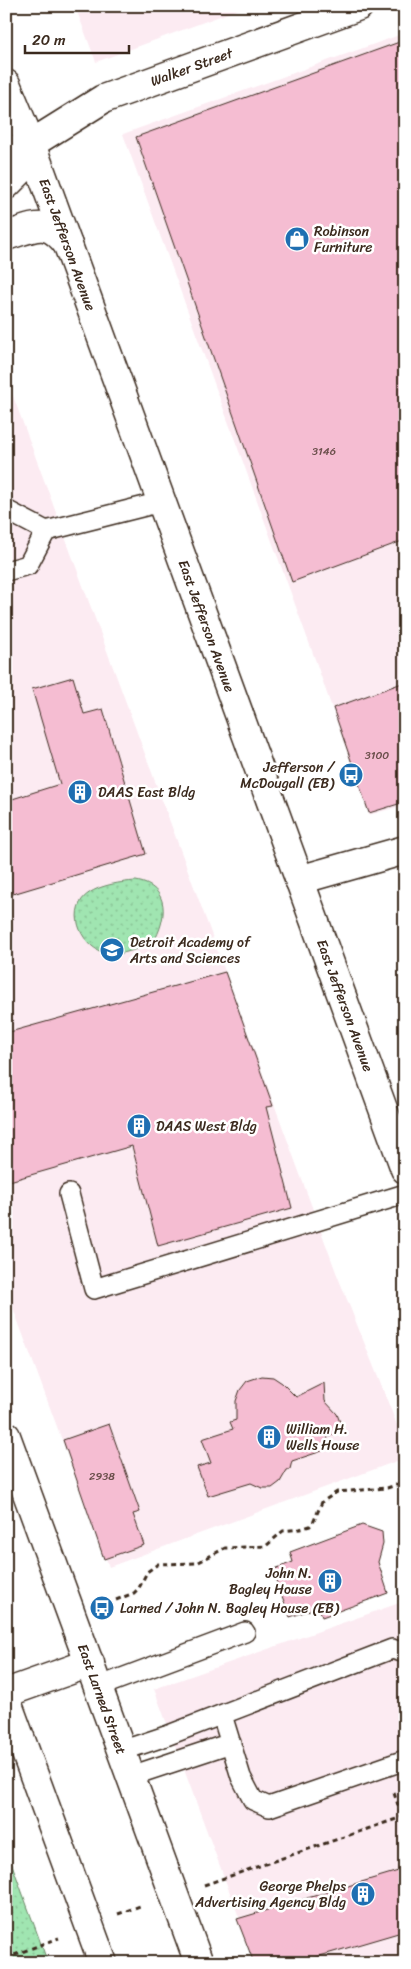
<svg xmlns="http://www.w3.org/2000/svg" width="411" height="1969" font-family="Sriracha,sans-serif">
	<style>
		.built { fill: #fcebf2 }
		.grass { fill: url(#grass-dots); stroke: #6e8868 }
		.building { fill: #f5bdd2; stroke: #3b2a1e }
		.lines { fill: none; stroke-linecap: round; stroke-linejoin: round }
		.service-casing { stroke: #3b2a1e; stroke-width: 22 }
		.minor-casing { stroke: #3b2a1e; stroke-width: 31 }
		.tertiary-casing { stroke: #3b2a1e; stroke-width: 31 }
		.secondary-casing { stroke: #3b2a1e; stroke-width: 31 }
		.path { stroke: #3b2a1e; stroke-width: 3; stroke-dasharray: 5 4; stroke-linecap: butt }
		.service { stroke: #fff; stroke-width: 19 }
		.minor { stroke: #fff; stroke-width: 28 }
		.tertiary { stroke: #fff; stroke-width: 28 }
		.secondary { stroke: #fff; stroke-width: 28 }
		.labels { text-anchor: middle; stroke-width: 5; stroke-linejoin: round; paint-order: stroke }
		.number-label { font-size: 11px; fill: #6a4f4b }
		.street-label { font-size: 14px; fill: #3b2a1e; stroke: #fff }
		.poi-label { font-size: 14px; fill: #3b2a1e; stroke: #fff; text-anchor: start }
	</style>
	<defs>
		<pattern id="grass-dots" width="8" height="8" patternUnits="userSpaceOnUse" patternTransform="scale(1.25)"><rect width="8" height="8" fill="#a0e5b1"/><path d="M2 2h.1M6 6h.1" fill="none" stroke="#8bc598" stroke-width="1.8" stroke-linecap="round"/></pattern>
	</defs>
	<rect width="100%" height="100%" fill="#fff"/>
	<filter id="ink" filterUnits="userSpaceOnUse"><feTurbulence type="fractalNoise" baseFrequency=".02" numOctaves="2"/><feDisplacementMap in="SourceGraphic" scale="10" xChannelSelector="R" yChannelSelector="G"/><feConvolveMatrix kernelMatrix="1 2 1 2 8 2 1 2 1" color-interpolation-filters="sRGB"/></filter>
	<g filter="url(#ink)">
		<path class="built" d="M75 6H247L96 62Z
			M405 33V805L369 815 315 659 123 134Z
			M6 377 336 1272 405 1445V1458L109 1567 6 1289Z
			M405 1601V1963H256L154 1689Z"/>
		<path class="grass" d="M136 881C171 887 167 919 153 943 141 947 128 953 116 954 91 957 69 925 80 903 88 886 120 882 136 881Z
			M6 1848 48 1963H6Z"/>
		<path class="building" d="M405 40V540L292 582 136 137Z
			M73 677 84 714 103 709 146 854 6 896V801L60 784 32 689Z
			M405 682V802L369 813 333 708Z
			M225 972 273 1106 266 1107 292 1208 158 1246 132 1146 6 1182V1033Z
			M262 1376 273 1377 282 1383 296 1397 324 1383 325 1401 337 1414 341 1425 335 1434 328 1437 322 1451 292 1461 290 1469 287 1470 280 1482 272 1488H262L251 1483 208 1496 197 1467 211 1463 202 1439 233 1429 230 1422 236 1420V1401L240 1390 247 1381Z
			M109 1424 140 1512 133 1514 144 1545 104 1559 63 1440Z
			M362 1525 382 1532 383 1544 378 1562 388 1593 322 1617 319 1607 290 1617 272 1570 293 1562 290 1552Z
			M405 1869V1931L296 1963H254L237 1919Z"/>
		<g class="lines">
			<defs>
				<path id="service" d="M6 510 46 531 161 502
					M6 571 28 565 46 531
					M69 1194 94 1289 405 1194
					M98 1687 245 1632
					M222 1715 241 1777 253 1800 269 1807 405 1760
					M121 1751 166 1736 392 1649 405 1653
					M131 1776 231 1743"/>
				<g id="minor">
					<path id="s1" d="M31 144 103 99 359 6"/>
					<path d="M299 880 405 850"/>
				</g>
				<g id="tertiary">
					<path d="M6 153 31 144 22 169 6 185"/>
					<path id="s2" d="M6 1436 199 1963"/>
					<path d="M6 1693 90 1663"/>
					<path d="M6 1699 103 1963"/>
				</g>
				<g id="secondary">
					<path id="s3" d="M6 84 31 144 405 1169"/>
					<path d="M6 236C35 227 47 217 68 245"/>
				</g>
			</defs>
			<use href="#service" class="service-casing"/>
			<use href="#minor" class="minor-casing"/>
			<use href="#tertiary" class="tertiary-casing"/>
			<use href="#secondary" class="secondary-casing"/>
			<path class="path" d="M116 1600 134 1593 139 1588 147 1572 158 1564 197 1563 225 1548 266 1546 283 1531 300 1529 310 1526 313 1523 322 1502 337 1492 387 1488 405 1482
				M394 1793 402 1817
				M204 1885 405 1816
				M118 1914 143 1905
				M6 1958 59 1938"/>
			<use href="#service" class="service"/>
			<use href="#minor" class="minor"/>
			<use href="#tertiary" class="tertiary"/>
			<use href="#secondary" class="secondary"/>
		</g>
	</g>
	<defs>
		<symbol id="shop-disc" viewBox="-11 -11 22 22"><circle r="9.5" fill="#1f6fb2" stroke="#fff"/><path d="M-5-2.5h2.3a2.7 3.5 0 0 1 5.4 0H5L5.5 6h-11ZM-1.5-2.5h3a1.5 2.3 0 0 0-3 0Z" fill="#fff"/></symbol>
		<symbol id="bus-disc" viewBox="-11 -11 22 22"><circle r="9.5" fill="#1f6fb2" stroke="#fff"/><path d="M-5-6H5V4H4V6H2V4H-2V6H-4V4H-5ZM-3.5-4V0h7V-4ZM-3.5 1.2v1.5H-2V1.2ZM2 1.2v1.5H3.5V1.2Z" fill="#fff"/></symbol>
		<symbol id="building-disc" viewBox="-11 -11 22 22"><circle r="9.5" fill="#1f6fb2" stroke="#fff"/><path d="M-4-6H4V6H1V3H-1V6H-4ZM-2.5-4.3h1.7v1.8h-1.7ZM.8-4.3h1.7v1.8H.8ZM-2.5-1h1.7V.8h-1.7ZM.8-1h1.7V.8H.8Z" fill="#fff"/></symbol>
		<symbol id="school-disc" viewBox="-11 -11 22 22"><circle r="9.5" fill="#1f6fb2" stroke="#fff"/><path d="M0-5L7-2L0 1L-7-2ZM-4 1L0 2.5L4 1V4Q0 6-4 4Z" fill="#fff"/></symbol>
	</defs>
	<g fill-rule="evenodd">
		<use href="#shop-disc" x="283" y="225" width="28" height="28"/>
		<use href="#bus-disc" x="337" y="761" width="28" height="28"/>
		<use href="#building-disc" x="66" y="778" width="28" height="28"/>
		<use href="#school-disc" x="98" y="936" width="28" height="28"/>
		<use href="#building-disc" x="125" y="1112" width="28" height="28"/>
		<use href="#building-disc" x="255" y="1423" width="28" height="28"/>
		<use href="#building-disc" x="316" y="1567" width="28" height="28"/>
		<use href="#bus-disc" x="88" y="1594" width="28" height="28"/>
		<use href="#building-disc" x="349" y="1880" width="28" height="28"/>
	</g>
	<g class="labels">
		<g class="number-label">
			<text x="324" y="455">3146</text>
			<text x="377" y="759">3100</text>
			<text x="102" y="1480">2938</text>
		</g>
		<g class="street-label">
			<text dy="5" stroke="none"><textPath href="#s1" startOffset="179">Walker Street</textPath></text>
			<text dy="5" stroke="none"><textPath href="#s3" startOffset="172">East Jefferson Avenue</textPath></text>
			<text dy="5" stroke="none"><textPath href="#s3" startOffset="578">East Jefferson Avenue</textPath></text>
			<text dy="5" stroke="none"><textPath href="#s3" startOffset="982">East Jefferson Avenue</textPath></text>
			<text dy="5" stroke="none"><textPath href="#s2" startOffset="280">East Larned Street</textPath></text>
		</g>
		<g class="poi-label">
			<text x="314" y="236">Robinson<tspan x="314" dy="16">Furniture</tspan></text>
			<text x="334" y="772" text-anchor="end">Jefferson /<tspan x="334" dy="16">McDougall (EB)</tspan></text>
			<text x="98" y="797">DAAS East Bldg</text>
			<text x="130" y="947">Detroit Academy of<tspan x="130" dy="16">Arts and Sciences</tspan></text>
			<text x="156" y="1131">DAAS West Bldg</text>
			<text x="286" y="1434">William H.<tspan x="286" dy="16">Wells House</tspan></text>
			<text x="312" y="1578" text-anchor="end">John N.<tspan x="312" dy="16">Bagley House</tspan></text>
			<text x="120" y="1613">Larned / John N. Bagley House (EB)</text>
			<text x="346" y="1891" text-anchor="end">George Phelps<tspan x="346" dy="16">Advertising Agency Bldg</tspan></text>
		</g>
	</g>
	<rect width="411" height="1969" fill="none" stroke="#fff" stroke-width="25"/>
	<rect x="12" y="12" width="386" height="1944" fill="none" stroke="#3b2a1e" stroke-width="2" filter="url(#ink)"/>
	<path d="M25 45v8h104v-8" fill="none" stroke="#3b2a1e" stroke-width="2.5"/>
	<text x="32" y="45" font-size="15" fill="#3b2a1e" stroke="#ffffff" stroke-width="4" paint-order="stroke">20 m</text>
</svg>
